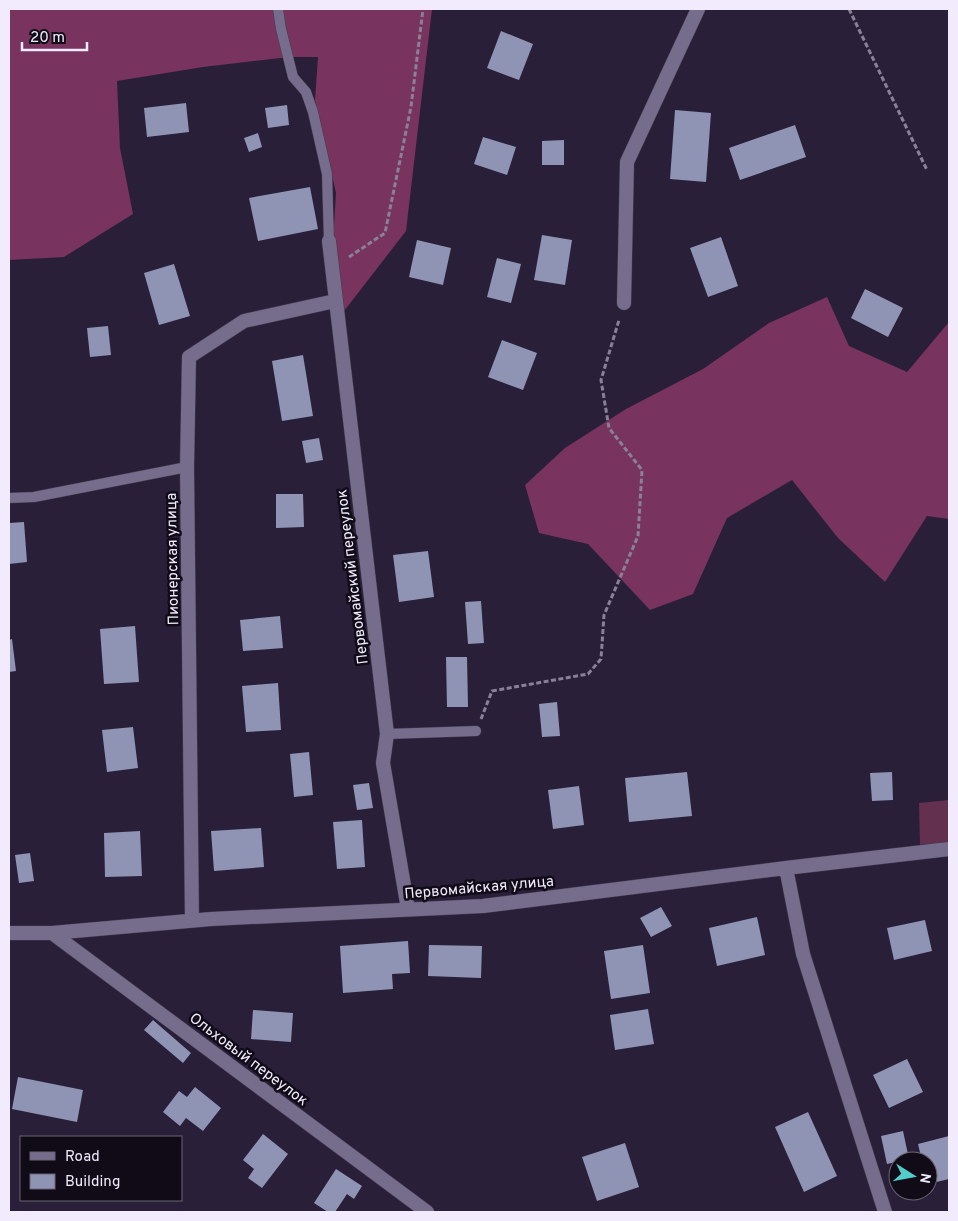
<svg xmlns="http://www.w3.org/2000/svg" width="958" height="1221" font-family="Overpass,sans-serif">
	<style>
		.green { fill: #633050 }
		.forest { fill: #78335f }
		.building { fill: #8f94b5 }
		.lines { fill: none; stroke-linecap: round; stroke-linejoin: round }
		.service-casing { stroke: #433a50; stroke-width: 11 }
		.minor-casing { stroke: #433a50; stroke-width: 15 }
		.path { stroke: #898197; stroke-width: 3; stroke-dasharray: 5 2.5; stroke-linecap: butt }
		.service { stroke: #766c8b; stroke-width: 10 }
		.minor { stroke: #766c8b; stroke-width: 14 }
		.labels { text-anchor: middle; stroke-width: 5; stroke-linejoin: round; paint-order: stroke }
		.street-label { font-size: 15px; fill: #f1ebfd; stroke: #100b17 }
	</style>
	<rect width="100%" height="100%" fill="#291f39"/>
	<path class="green" d="M949 800V843L920 845 919 803Z"/>
	<path class="forest" d="M9 9H432L406 231 341 315 333 242 336 193 315 100 318 57H289L203 67 117 81 120 148 133 214 64 257 9 260Z
		M827 297 849 346 907 372 949 322V519L927 516 885 582 838 538 792 480 727 518 693 594 650 610 588 544 539 533 525 485 565 448 626 409 703 369 769 323Z"/>
	<path class="building" d="M501 31 533 44 519 80 487 68Z
		M186 103 189 132 147 137 144 108Z
		M287 105 289 125 268 128 265 108Z
		M675 110 711 113 706 182 670 179Z
		M795 125 806 157 740 180 729 148Z
		M258 133 262 147 249 152 244 138Z
		M483 137 516 147 507 175 474 164Z
		M564 140V165H542V141Z
		M310 187 318 229 258 241 249 198Z
		M542 235 572 240 565 285 534 280Z
		M721 237 738 286 708 297 690 248Z
		M417 240 451 248 443 285 409 277Z
		M497 258 521 264 511 303 487 297Z
		M174 264 190 316 159 325 144 273Z
		M865 289 903 308 888 337 851 318Z
		M108 326 111 355 90 357 87 328Z
		M502 340 537 353 523 390 488 377Z
		M303 355 313 416 282 421 272 361Z
		M319 438 323 460 306 463 302 441Z
		M276 494H303L304 527 276 528Z
		M24 522 27 562 9 564V523Z
		M428 551 434 597 399 602 393 555Z
		M481 601 484 643 468 644 465 602Z
		M280 616 283 648 243 651 240 620Z
		M135 626 139 682 104 684 100 629Z
		M12 639 16 671 9 672V640Z
		M446 657H467L468 707H447Z
		M278 683 281 730 246 732 242 686Z
		M557 702 560 736 542 737 539 704Z
		M133 727 138 768 107 772 102 730Z
		M309 752 313 795 294 797 290 754Z
		M687 772 692 816 629 822 625 778Z
		M892 772 893 800 872 801 870 773Z
		M369 783 373 808 357 810 353 785Z
		M579 786 584 825 553 829 548 790Z
		M362 820 365 867 337 869 333 822Z
		M261 828 264 867 214 871 211 831Z
		M140 831 142 876 105 877 104 833Z
		M30 853 34 881 19 883 15 855Z
		M661 907 672 926 651 937 640 918Z
		M757 917 765 955 717 966 709 928Z
		M925 920 932 951 894 960 887 928Z
		M408 941 410 973 392 974 393 989 343 993 340 946Z
		M429 945 482 946 481 978 428 976Z
		M643 945 650 993 611 999 604 951Z
		M648 1009 654 1044 615 1050 610 1015Z
		M253 1010 293 1013 291 1042 251 1039Z
		M153 1020 191 1053 183 1063 144 1030Z
		M907 1059 923 1092 889 1108 873 1075Z
		M18 1077 83 1090 77 1122 12 1109Z
		M195 1087 221 1108 203 1131 186 1118 180 1126 163 1112 179 1091 187 1097Z
		M808 1112 837 1176 804 1192 775 1127Z
		M903 1131 909 1159 887 1164 881 1136Z
		M263 1134 288 1154 262 1188 248 1178 254 1169 243 1160Z
		M949 1136V1179L928 1184V1161H922L918 1144Z
		M625 1143 639 1187 597 1201 582 1157Z
		M336 1169 362 1186 354 1199 347 1194 335 1212H328L314 1203Z"/>
	<g class="lines">
		<defs>
			<path id="service" d="M278 9 281 29 293 77 306 92 313 112 327 174 329 241
				M9 498 34 497 187 467
				M387 734 476 731"/>
			<path id="minor" d="M329 241 387 734 383 763 408 909
				M624 303 627 162 698 9
				M786 868 803 954 885 1212
				M192 920 187 467 189 357 244 321 335 301
				M9 933H52L211 919 483 906 786 868 949 849
				M52 933 427 1212"/>
		</defs>
		<use href="#service" class="service-casing"/>
		<use href="#minor" class="minor-casing"/>
		<path class="path" d="M849 9 927 170
			M349 257 385 233 411 107 423 9
			M481 719 492 691 588 674 601 659 604 615 638 536 642 470 609 428 601 380 619 320"/>
		<use href="#service" class="service"/>
		<use href="#minor" class="minor"/>
	</g>
	<g class="labels">
		<g class="street-label">
			<text transform="translate(172 559) rotate(-91)" y="5">Пионерская улица</text>
			<text transform="translate(352 577) rotate(-97)" y="5">Первомайский переулок</text>
			<text transform="translate(479 887) rotate(-5)" y="5">Первомайская улица</text>
			<text transform="translate(249 1059) rotate(37)" y="5">Ольховый переулок</text>
		</g>
	</g>
	<rect width="958" height="1221" fill="none" stroke="#f1ebfd" stroke-width="20"/>
	<rect x="20" y="1136" width="162" height="65" fill="#100b17" stroke="#6a6573"/>
	<rect x="30" y="1152" width="25" height="8" fill="#766c8b" stroke="#6a6573"/>
	<text x="65" y="1161" font-size="15" fill="#f1ebfd">Road</text>
	<rect x="30" y="1174" width="25" height="15" fill="#8f94b5" stroke="#6a6573"/>
	<text x="65" y="1186" font-size="15" fill="#f1ebfd">Building</text>
	<g transform="translate(913 1176) rotate(101)"><circle r="24" fill="#100b17" stroke="#6a6573"/>
	<path d="M0-4L9 19L0 12L-9 19Z" fill="#53cdca"/>
	<text y="-8" font-size="14" font-weight="bold" text-anchor="middle" fill="#f1ebfd">N</text>
	</g>
	<path d="M22 42v8h65v-8" fill="none" stroke="#f1ebfd" stroke-width="2.5"/>
	<text x="30" y="42" font-size="15" fill="#f1ebfd" stroke="#100b17" stroke-width="4" paint-order="stroke">20 m</text>
</svg>
